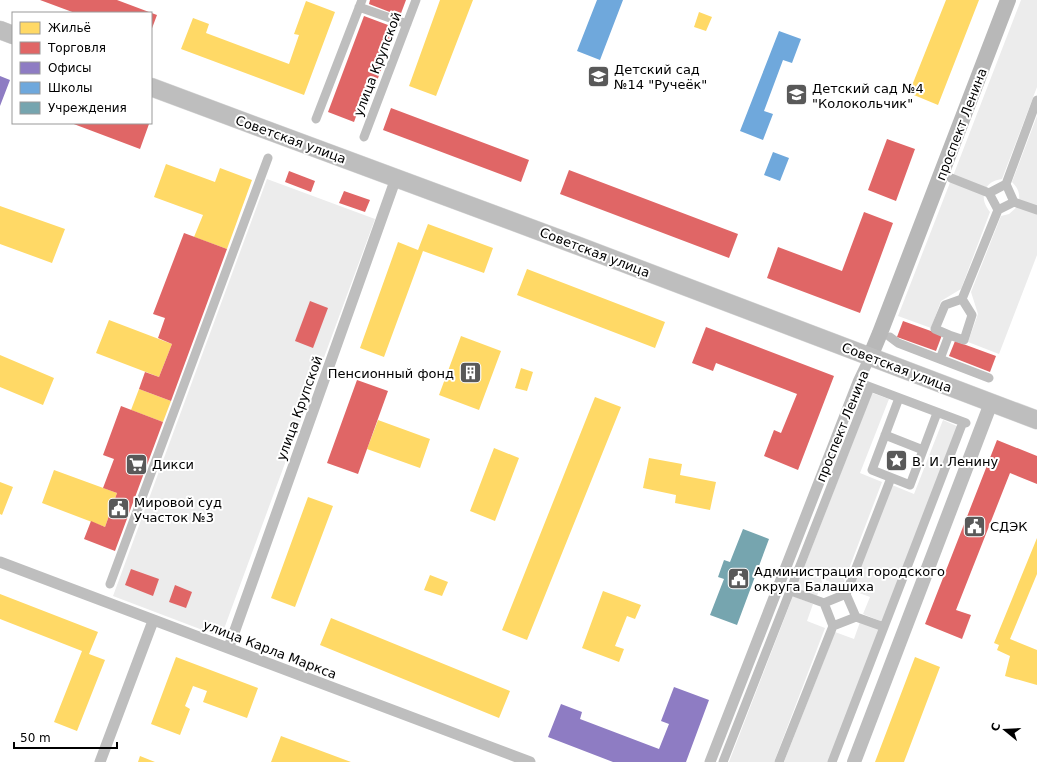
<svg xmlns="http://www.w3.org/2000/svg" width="1037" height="762" font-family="'DejaVu Sans',sans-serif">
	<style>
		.green { fill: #ececec }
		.homes { fill: #ffd966 }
		.shops { fill: #e06666 }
		.offices { fill: #8e7cc3 }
		.schools { fill: #6fa8dc }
		.public { fill: #76a5af }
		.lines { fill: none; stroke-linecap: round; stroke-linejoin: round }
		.primary-casing { stroke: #dbdbdb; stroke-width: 19 }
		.pedestrian { stroke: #bebebe; stroke-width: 9 }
		.minor { stroke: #bebebe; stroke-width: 11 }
		.tertiary { stroke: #bebebe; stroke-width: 14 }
		.secondary { stroke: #b8b8b8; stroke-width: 16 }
		.primary { stroke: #bebebe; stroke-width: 18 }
		.labels { text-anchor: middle; stroke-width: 4; stroke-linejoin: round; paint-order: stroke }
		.street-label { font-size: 13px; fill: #000; stroke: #fff }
		.poi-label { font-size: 13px; fill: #000; stroke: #fff; text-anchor: start }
	</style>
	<rect width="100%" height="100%" fill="#fff"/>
	<path class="green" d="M1021 0H1037V87L1002 179C995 180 990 182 986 188L953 176Z
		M1037 116V207L1019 201C1020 193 1018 188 1012 182Z
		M267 179 375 219 221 637 113 596Z
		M951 180 984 193C983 201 985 205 990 212L961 289 941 301 931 328 898 316Z
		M1018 206 1037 214V255L999 354 968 342 978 314 971 292 1001 216 1009 214Z
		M872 393 889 399 860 473 882 482 842 587 823 579 817 596 796 588Z
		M943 420 959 427 883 622 863 614 870 597 851 590 892 485 914 494Z
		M793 596 813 604 807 621 825 628 774 762H729Z
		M860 622 881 630 829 762H784L835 632 854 639Z"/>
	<path class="homes" d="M440 0H473L436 96 409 86Z
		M946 0H979L938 105 909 93Z
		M306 1 335 12 304 95 181 49 193 18 209 24 206 33 289 64 299 35 294 34Z
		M699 12 712 17 706 31 694 27Z
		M166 164 215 182 220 168 252 180 227 249 194 237 203 215 154 197Z
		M0 206 65 229 52 263 0 244Z
		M428 224 493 248 484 273 423 251 384 357 360 348 398 242 418 250Z
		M527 269 665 322 655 348 517 295Z
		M109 320 172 344 159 377 96 353Z
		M461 336 501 351 479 410 439 395Z
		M0 355 54 378 43 405 0 387Z
		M521 368 533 372 527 391 515 388Z
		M139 389 171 401 163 422 131 410Z
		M595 397 621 407 527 640 502 630Z
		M378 420 430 439 420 468 367 449Z
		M494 448 519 458 495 521 470 511Z
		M649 458 682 464 680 475 716 482 710 510 675 503 676 495 643 488Z
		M54 470 117 493 105 527 42 503Z
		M0 482 13 487 2 515 0 514Z
		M308 497 333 506 295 607 271 598Z
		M1037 538V574L1010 639 1037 650V685L1005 676 1010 656 997 650 999 645 994 643Z
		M430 575 448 582 442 596 424 590Z
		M603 591 641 605 635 619 627 616 615 646 624 649 619 662 582 648Z
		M0 594 98 632 89 654 105 660 77 731 54 722 82 651 0 619Z
		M331 618 510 691 499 718 320 645Z
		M176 657 258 688 247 718 203 702 207 691 193 686 185 706 190 709 180 735 151 724Z
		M915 657 940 667 904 762H875Z
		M281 736 351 762H271Z
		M140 756 155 762H138Z"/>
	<path class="shops" d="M40 0H117L157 15 151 31V13H75Z
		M370 0H406L400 16 369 4Z
		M364 16 396 28 377 81 370 78 354 122 328 112Z
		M391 108 529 160 521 182 383 130Z
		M71 123H146L149 124 140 149Z
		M887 139 915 149 896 201 868 190Z
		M569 170 738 234 729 258 560 194Z
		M289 171 315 181 311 192 285 182Z
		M344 191 370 200 365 212 339 203Z
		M864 212 893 223 860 313 767 278 778 247 842 271Z
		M184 233 227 249 171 401 139 389 145 372 159 377 172 344 158 338 165 318 153 314Z
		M310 301 328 308 313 348 295 341Z
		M903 321 942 335 936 351 897 337Z
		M706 327 834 376 798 470 764 456 774 430 781 433 797 394 716 363 713 371 692 363Z
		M955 341 996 356 990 372 949 356Z
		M357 380 388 391 358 474 327 463Z
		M121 406 163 422 115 551 84 539 91 521 105 527 117 493 103 488 114 459 103 455Z
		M997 440 1037 456V484L1010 473 956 610 971 615 962 639 925 624Z
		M131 569 159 579 153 596 125 585Z
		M175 585 192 592 186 608 169 602Z"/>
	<path class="offices" d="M0 76 10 80 0 106Z
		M674 687 709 700 686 762H613L548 737 561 704 582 712 580 719 659 749 669 724 661 721Z"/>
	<path class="schools" d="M597 0H623L600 60 577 51Z
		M779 31 801 39 792 63 783 60 764 111 773 114 763 140 740 131Z
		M773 152 789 158 780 181 764 175Z"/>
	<path class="public" d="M743 529 769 539 737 625 710 615 724 579 718 577 724 560 730 562Z"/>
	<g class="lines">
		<defs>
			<path id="primary" d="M0 30 13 35
				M151 87 576 245 1037 420"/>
		</defs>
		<use href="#primary" class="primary-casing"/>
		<path class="pedestrian" d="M359 7 407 24
			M316 119 362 0
			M364 137 416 0
			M951 178 989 193
			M1006 184 1037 100
			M1014 202 1037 210
			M949 335 964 340 972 315 962 299
			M890 337 898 343 989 378
			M940 359 949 335 935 329 945 305 962 299 998 210 1014 202 1006 184 989 193 998 210
			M865 385 966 423
			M899 398 872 470 910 485 937 413
			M885 435 923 450
			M110 584 268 158
			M791 591 824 603
			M846 594 824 603 833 626 856 617 846 594 891 478
			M856 617 884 627
			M723 762 870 387
			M779 762 833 626
			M832 762 963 422"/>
		<path class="minor" d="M0 562 530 762
			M229 647 396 178
			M100 762 153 621
			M710 762 858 382 870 357"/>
		<path class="tertiary" d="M854 762 991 403"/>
		<path class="secondary" d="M870 357 880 333 1008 0"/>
		<use href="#primary" class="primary"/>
	</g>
	<defs>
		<symbol id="school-square" viewBox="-11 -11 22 22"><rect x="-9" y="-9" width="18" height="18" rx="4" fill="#595959" stroke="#fff"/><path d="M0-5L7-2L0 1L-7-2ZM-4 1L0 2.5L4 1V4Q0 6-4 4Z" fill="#fff"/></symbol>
		<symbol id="building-square" viewBox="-11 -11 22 22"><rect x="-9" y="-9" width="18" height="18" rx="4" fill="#595959" stroke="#fff"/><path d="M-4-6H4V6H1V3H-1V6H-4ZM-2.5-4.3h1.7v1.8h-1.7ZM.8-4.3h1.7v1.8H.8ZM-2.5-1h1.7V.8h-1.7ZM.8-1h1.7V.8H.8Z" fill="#fff"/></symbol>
		<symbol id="sight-square" viewBox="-11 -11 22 22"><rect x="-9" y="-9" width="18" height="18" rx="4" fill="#595959" stroke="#fff"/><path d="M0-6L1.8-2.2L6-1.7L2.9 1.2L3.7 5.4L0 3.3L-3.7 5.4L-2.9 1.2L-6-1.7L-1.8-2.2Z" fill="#fff"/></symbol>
		<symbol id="supermarket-square" viewBox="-11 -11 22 22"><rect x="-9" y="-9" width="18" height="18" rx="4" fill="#595959" stroke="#fff"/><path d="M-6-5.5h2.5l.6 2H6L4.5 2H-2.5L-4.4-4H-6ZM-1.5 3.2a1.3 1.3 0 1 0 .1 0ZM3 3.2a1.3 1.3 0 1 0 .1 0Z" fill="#fff"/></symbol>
		<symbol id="civic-square" viewBox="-11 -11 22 22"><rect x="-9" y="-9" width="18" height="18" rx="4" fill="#595959" stroke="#fff"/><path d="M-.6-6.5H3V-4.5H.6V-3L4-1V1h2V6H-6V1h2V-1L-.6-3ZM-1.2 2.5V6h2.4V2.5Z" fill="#fff"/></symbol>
	</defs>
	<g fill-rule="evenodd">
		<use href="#school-square" x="586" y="64" width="25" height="25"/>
		<use href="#school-square" x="784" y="82" width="25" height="25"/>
		<use href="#building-square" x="458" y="360" width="25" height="25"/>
		<use href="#sight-square" x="884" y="448" width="25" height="25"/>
		<use href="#supermarket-square" x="124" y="452" width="25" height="25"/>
		<use href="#civic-square" x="106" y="496" width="25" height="25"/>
		<use href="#civic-square" x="962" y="514" width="25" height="25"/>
		<use href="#civic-square" x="726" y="566" width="25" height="25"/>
	</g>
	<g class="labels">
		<g class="street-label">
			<text transform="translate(377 64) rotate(-69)" y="5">улица Крупской</text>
			<text transform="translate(961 124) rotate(-69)" y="5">проспект Ленина</text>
			<text transform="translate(291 139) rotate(20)" y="5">Советская улица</text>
			<text transform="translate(595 252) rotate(21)" y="5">Советская улица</text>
			<text transform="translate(897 367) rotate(21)" y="5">Советская улица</text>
			<text transform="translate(299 408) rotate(-70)" y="5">улица Крупской</text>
			<text transform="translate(842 426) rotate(-68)" y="5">проспект Ленина</text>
			<text transform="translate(270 649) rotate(21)" y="5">улица Карла Маркса</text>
		</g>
		<g class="poi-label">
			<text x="614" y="74">Детский сад<tspan x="614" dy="15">№14 "Ручеёк"</tspan></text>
			<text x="812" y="93">Детский сад №4<tspan x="812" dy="15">"Колокольчик"</tspan></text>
			<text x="454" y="378" text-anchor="end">Пенсионный фонд</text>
			<text x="912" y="466">В. И. Ленину</text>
			<text x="152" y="469">Дикси</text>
			<text x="134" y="507">Мировой суд<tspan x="134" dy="15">Участок №3</tspan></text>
			<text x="990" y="531">СДЭК</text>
			<text x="754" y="576">Администрация городского<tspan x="754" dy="15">округа Балашиха</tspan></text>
		</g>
	</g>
	<rect x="12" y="12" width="140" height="112" fill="#ffffff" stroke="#999999"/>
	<rect x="20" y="22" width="20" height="12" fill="#ffd966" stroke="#999999"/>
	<text x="48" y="32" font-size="12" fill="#000000">Жильё</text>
	<rect x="20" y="42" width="20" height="12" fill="#e06666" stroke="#999999"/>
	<text x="48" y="52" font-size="12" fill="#000000">Торговля</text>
	<rect x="20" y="62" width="20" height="12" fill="#8e7cc3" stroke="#999999"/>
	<text x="48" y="72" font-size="12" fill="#000000">Офисы</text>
	<rect x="20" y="82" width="20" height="12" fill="#6fa8dc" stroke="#999999"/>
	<text x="48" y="92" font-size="12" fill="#000000">Школы</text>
	<rect x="20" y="102" width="20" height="12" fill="#76a5af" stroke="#999999"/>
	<text x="48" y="112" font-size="12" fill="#000000">Учреждения</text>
	<g transform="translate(1005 730) rotate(288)" stroke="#ffffff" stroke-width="3" paint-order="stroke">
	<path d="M0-3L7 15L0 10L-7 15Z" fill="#000000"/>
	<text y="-6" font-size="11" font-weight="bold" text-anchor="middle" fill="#000000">С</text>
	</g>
	<path d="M14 742v6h103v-6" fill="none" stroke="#000000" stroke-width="2"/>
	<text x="20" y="742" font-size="12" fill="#000000" stroke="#ffffff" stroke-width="3" paint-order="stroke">50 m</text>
</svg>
